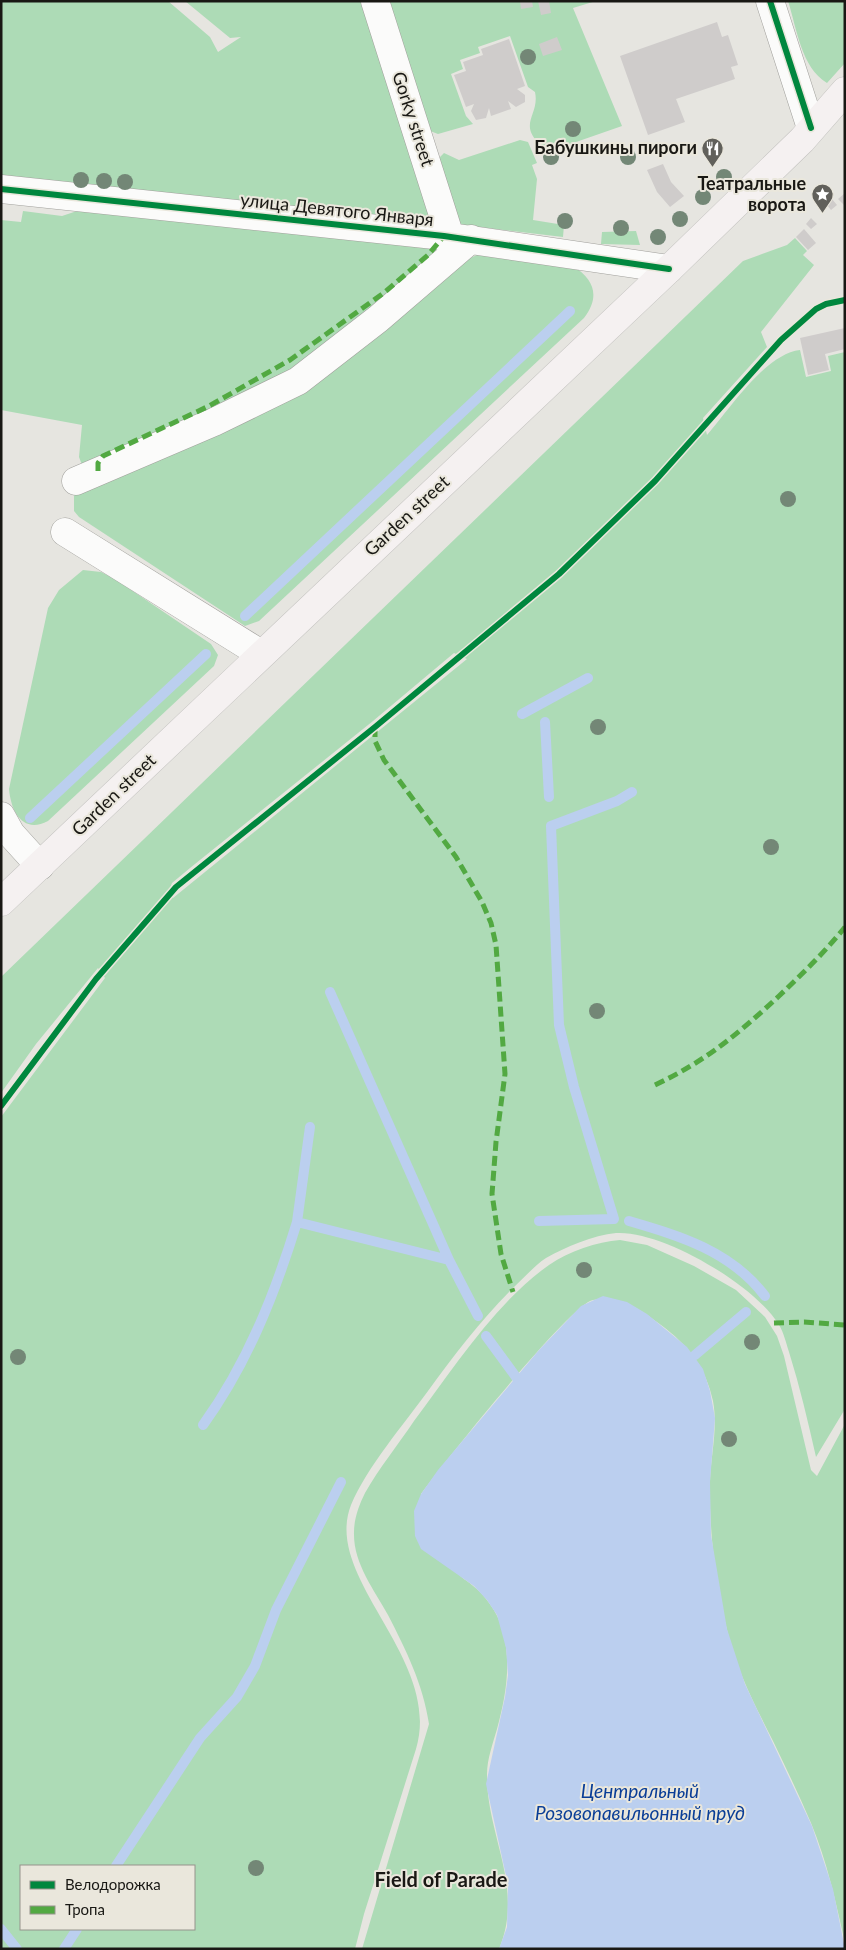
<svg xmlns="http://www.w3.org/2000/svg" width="846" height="1950" font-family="Lato,sans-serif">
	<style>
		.green { fill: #addbb6; fill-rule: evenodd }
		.water { fill: #bbcfef }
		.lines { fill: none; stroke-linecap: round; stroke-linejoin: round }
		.stream { stroke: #bbcfef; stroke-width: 10 }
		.building { fill: #cfcccb }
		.minor-casing { stroke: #a1a09c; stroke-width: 29 }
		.major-casing { stroke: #c4c3c0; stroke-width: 29 }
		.minor { stroke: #fbfbfa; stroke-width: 28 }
		.major { stroke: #f5f1f1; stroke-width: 28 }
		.quiet { stroke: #52a942; stroke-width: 5; stroke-dasharray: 10 5; stroke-linecap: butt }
		.cycleway-casing { stroke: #eae7dc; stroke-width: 9 }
		.cycleway { stroke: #00873e; stroke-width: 6 }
		.tree { fill: #738776 }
		.labels { text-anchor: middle; stroke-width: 4; stroke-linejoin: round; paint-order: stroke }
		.street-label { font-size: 18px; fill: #191814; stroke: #eae7dc }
		.poi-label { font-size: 18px; font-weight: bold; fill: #191814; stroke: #eae7dc; text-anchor: end }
		.water-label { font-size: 19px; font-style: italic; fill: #0a3e97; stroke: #eae7dc }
		.quarter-label { font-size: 20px; font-weight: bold; fill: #191814; stroke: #eae7dc }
	</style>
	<rect width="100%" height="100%" fill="#e6e5e0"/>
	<path class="green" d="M1 1H168L210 37 218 52 241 37 230 38 185 1H366L433 222 1 179Z
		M383 1H596L573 8 622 126 556 149 541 145C517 124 540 115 535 92L528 87 510 36 478 47 480 53 460 60 463 69 451 74 466 116 473 124 438 134 425 129Z
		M788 1H845V63L827 83C801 67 797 29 788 1Z
		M520 140 528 142 537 163 532 165 537 179 533 220 564 225 563 237 454 224 434 163 444 153 459 160Z
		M92 206 447 245 285 378 82 465 79 457 82 425 1 410V220L21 222 23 211 62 216Z
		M636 231 640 245 601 244 602 232Z
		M795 238 807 251 803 255 814 265 761 332 767 347 703 418 707 435C730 409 765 354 800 350L806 377 831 371 828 356 845 352V1409L816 1457C808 1422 800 1387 789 1352 786 1343 784 1333 779 1325 755 1285 662 1230 616 1233 593 1235 566 1247 546 1258 534 1266 524 1278 513 1288 482 1319 454 1355 428 1391 404 1424 367 1467 351 1505 322 1579 443 1658 416 1749L364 1914 355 1949H1V1117L105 978 98 968 36 1044 1 1093V977L743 261 787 245ZM454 653 467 659 173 898 169 891 172 883 190 868 373 721ZM194 1866V1929H21V1866Z
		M479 254 573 266C595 280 600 297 584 318L259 621 245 626 79 517 74 511V496L80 488 205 433 464 261Z
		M83 570 101 572 115 579 211 644 218 655 214 666 48 821C23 834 11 812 9 789L48 608 59 590Z
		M620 1240 647 1245 694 1266 736 1290 765 1317 777 1336 784 1356 811 1470 817 1476 845 1424V1943C836 1903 827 1861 811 1823 799 1795 786 1768 773 1741 755 1705 736 1670 727 1630 715 1582 709 1530 710 1481 711 1454 718 1428 713 1401 706 1368 688 1345 661 1325 641 1310 620 1295 593 1300 571 1303 441 1466 421 1494 433 1520 443 1548 458 1573 461 1578 468 1581 472 1585 486 1596 497 1612 502 1628 512 1662 506 1696 497 1729 493 1743 487 1759 487 1774 486 1835 525 1887 499 1949H362L429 1724C423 1684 406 1650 388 1615 374 1589 353 1563 354 1532 354 1519 359 1505 365 1493 379 1468 398 1445 414 1421 452 1370 497 1301 549 1265 569 1251 597 1242 620 1240Z"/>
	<path class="water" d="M603 1296 627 1302 647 1314 687 1347 703 1369 710 1391 715 1418 710 1482 711 1535 727 1629 745 1684 812 1826 833 1889 845 1949H499L507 1927 508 1885 486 1784 505 1697 508 1675 506 1648 497 1615 487 1600 474 1586 421 1549 415 1536 414 1511 421 1494 438 1470 539 1350 581 1306Z"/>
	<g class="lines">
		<path class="stream" d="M245 616 570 311
			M522 714 588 678
			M545 722 549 797
			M30 818 206 654
			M330 992 449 1260 478 1316
			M310 1127 297 1222 449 1260
			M539 1221 614 1219 574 1087 559 1025 551 826 617 801 632 792
			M629 1221C680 1236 731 1251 765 1296
			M486 1336 516 1377
			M695 1355 746 1312
			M203 1425C247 1364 275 1294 297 1222
			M116 1866 200 1738 237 1697 255 1666 276 1610 341 1482
			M1 1929 17 1949
			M64 1949 77 1929"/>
	</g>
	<path class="building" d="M520 1H532L533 7 521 9Z
		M538 1H549L551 13 541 15Z
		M717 22 722 37 728 35 738 65 731 67 735 79 676 99 685 122 648 135 620 56Z
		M557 37 562 50 543 56 539 44Z
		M509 39 525 86 517 89 525 95V102L516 107 508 101 511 109 491 116 489 108 486 118 476 120 471 111 474 104 466 107 454 75 466 71 463 62 483 55 481 49Z
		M663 164 671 182 684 196 670 207 657 192 647 170Z
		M845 193V206L838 199Z
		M832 199 837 205 831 210 826 204Z
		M811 218 817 224 811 229 806 224Z
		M804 229 816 243 808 250 796 237Z
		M845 328V349L825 354 829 370 808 375 800 338Z"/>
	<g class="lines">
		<defs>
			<path id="minor" d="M375 1 450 237
				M770 1 811 128
				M1 189 444 236 669 269
				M76 481 214 422 298 381 378 319 471 239
				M65 532 261 654
				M1 816 11 834 40 866"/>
			<path id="major" d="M1 902 669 269 802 140 845 91"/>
		</defs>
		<use href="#minor" class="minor-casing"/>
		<use href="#major" class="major-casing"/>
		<use href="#minor" class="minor"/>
		<use href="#major" class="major"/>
		<path class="quiet" d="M98 471V463L103 456 209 406 290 360 385 292 428 255 444 236
			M375 727V741L384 760 456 857 482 902 491 923 496 945 505 1074 496 1142 492 1194 501 1254 513 1292
			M1 818H2
			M655 1085C706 1061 738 1034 779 996 802 974 825 952 845 927
			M774 1323 804 1322 845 1325"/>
		<defs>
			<path id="cycleway" d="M770 1 811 128
				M1 189 444 236 669 269
				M1 1106 96 979 176 887 375 727 559 574 655 481 781 340 816 309 826 304 845 300"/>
		</defs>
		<use href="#cycleway" class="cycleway-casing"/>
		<use href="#cycleway" class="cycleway"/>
	</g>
	<g class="tree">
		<circle cx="528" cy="57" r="8"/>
		<circle cx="573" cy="129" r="8"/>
		<circle cx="551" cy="157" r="8"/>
		<circle cx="628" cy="157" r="8"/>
		<circle cx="724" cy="177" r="8"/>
		<circle cx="81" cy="180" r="8"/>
		<circle cx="104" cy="181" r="8"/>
		<circle cx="125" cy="182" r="8"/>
		<circle cx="703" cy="197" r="8"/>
		<circle cx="680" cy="219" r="8"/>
		<circle cx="565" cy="221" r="8"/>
		<circle cx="621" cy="228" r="8"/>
		<circle cx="658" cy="237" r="8"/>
		<circle cx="788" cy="499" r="8"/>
		<circle cx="598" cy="727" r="8"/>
		<circle cx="771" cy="847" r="8"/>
		<circle cx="597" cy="1011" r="8"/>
		<circle cx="584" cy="1270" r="8"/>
		<circle cx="752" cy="1342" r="8"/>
		<circle cx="18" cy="1357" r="8"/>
		<circle cx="729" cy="1439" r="8"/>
		<circle cx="256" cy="1868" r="8"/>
	</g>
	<defs>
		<symbol id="restaurant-pin" viewBox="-11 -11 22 30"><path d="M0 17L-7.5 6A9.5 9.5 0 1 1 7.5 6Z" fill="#61605b" stroke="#eae7dc"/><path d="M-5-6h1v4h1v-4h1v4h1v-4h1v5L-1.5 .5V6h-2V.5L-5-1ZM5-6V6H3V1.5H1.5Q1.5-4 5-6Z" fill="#fff"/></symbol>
		<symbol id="sight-pin" viewBox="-11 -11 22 30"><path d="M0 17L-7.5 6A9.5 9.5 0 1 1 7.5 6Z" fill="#61605b" stroke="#eae7dc"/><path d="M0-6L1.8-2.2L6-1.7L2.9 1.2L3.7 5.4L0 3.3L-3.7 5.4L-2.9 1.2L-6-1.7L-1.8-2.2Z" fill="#fff"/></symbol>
	</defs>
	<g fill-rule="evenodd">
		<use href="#restaurant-pin" x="700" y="136" width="25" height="34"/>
		<use href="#sight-pin" x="810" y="182" width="25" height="34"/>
	</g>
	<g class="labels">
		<g class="street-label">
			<text transform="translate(413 119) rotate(72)" y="6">Gorky street</text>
			<text transform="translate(337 210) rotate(6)" y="6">улица Девятого Января</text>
			<text transform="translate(407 516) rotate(-43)" y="6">Garden street</text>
			<text transform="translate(114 795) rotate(-44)" y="6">Garden street</text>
		</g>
		<g class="poi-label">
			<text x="697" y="154">Бабушкины пироги</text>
			<text x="806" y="190">Театральные<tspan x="806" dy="21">ворота</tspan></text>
		</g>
		<g class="water-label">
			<text x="640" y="1798">Центральный<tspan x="640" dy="22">Розовопавильонный пруд</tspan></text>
		</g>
		<g class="quarter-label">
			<text x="441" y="1887">Field of Parade</text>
		</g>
	</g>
	<rect width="846" height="1950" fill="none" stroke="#191814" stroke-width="5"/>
	<rect x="20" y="1865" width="175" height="65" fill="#eae7dc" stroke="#96948c"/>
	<rect x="30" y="1881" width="25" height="8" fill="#00873e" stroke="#96948c"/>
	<text x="65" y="1890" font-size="15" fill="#191814">Велодорожка</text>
	<rect x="30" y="1906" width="25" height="8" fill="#52a942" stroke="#96948c"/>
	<text x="65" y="1915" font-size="15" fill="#191814">Тропа</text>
</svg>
